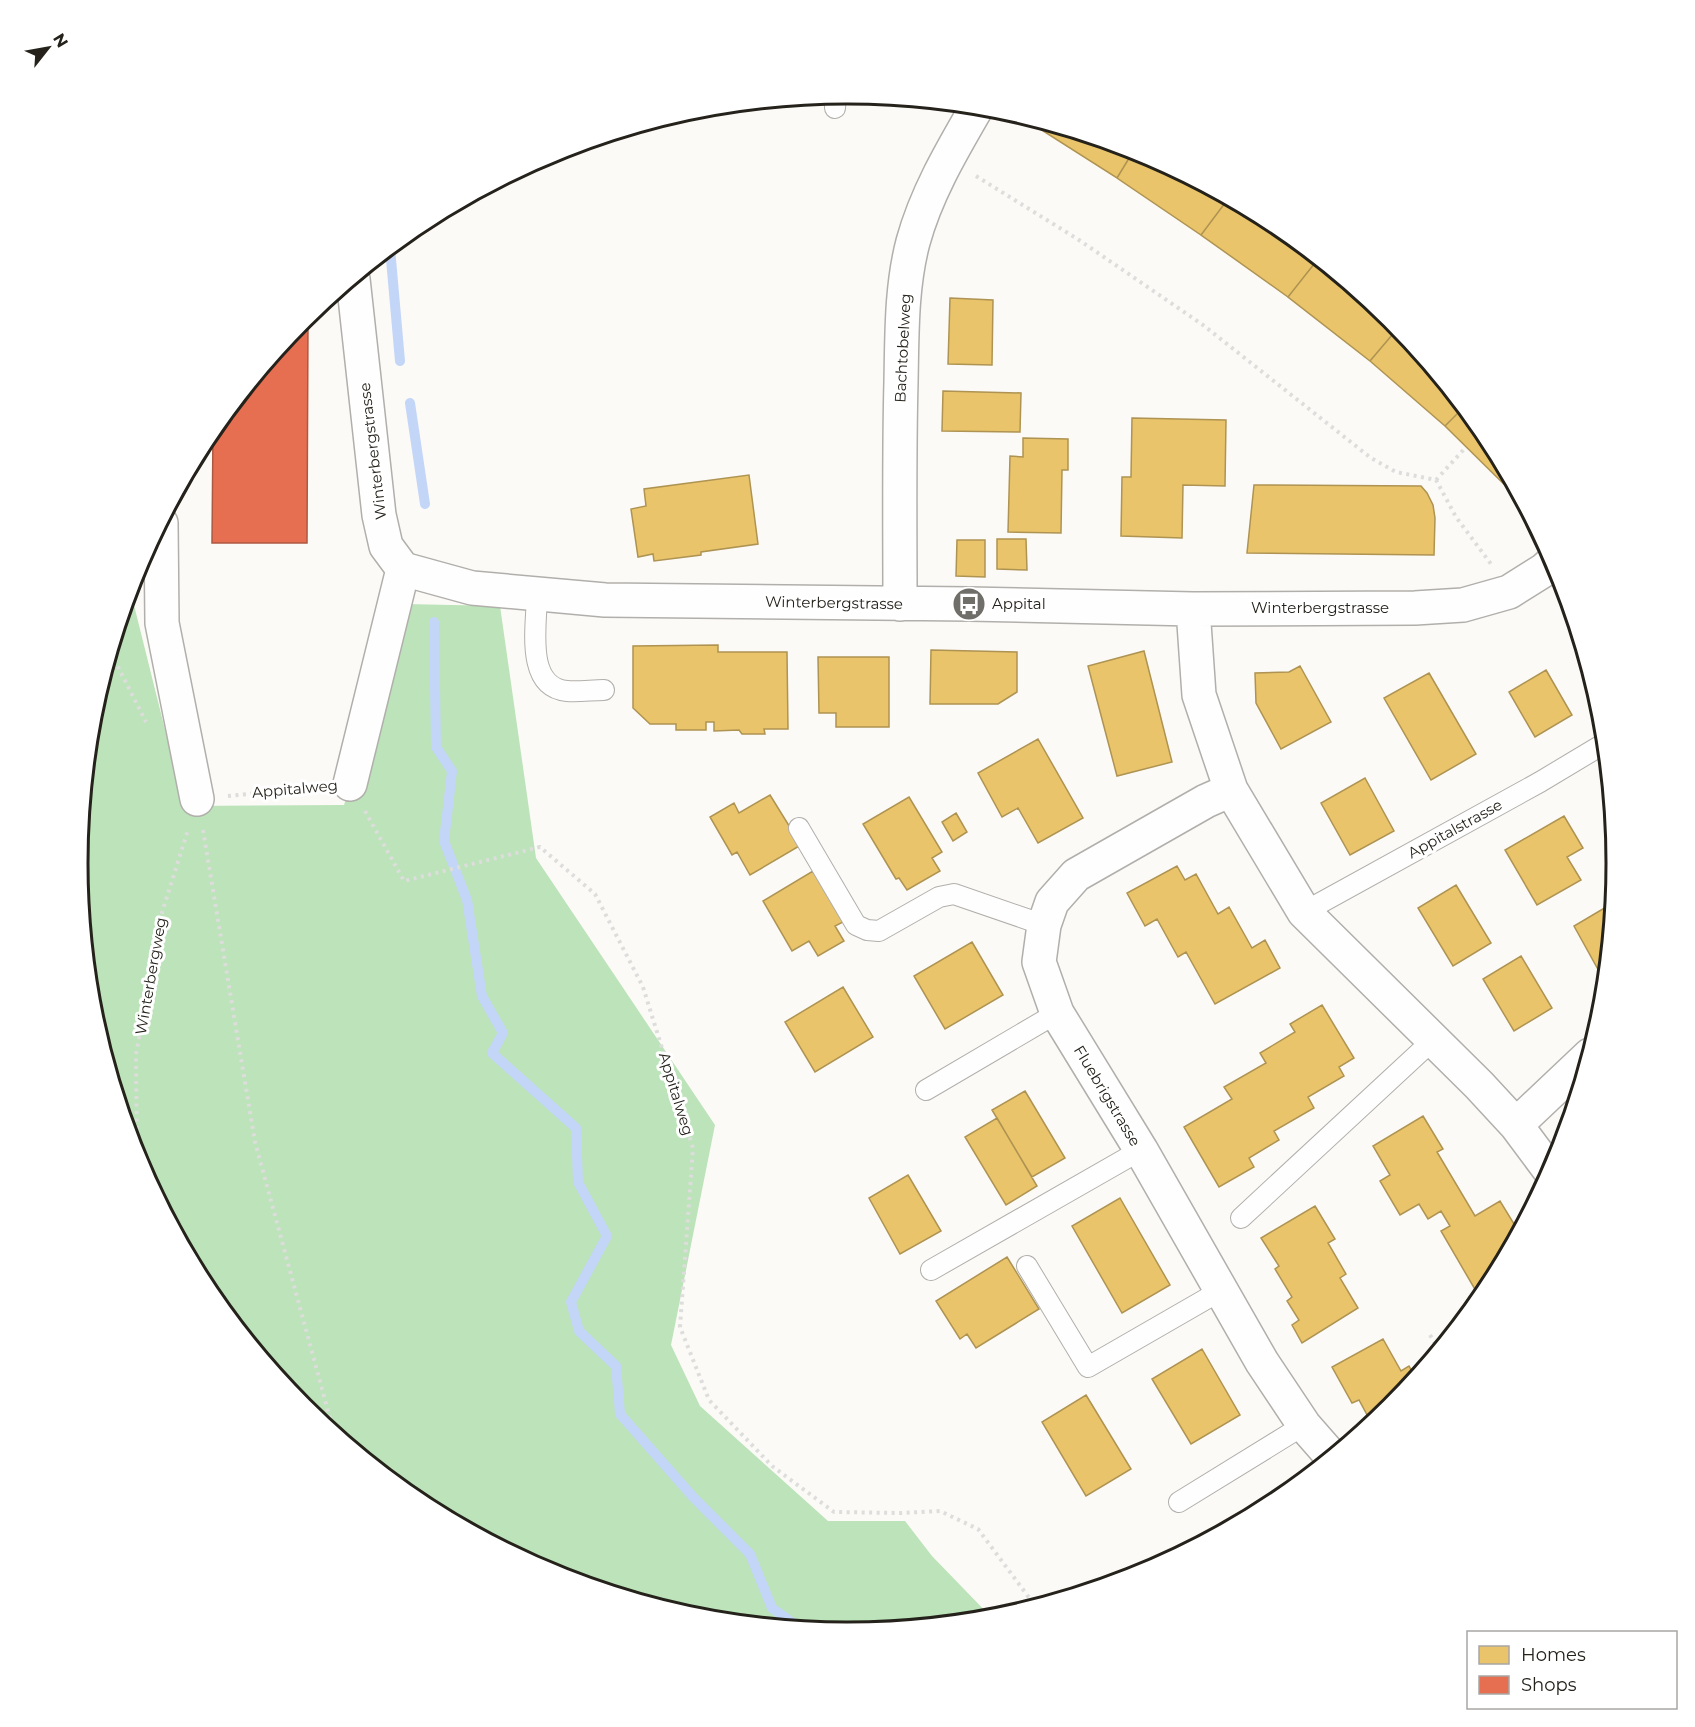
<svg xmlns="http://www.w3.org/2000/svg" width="1695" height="1727" font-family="Montserrat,sans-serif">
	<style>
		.forest { fill: #bce3b9 }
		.homes { fill: #e9c46a; stroke: #ae9352; stroke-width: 1.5 }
		.shops { fill: #e76f51; stroke: #ad5841; stroke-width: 1.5 }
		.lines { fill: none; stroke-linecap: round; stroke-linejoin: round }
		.stream { stroke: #c3d6f7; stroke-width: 10 }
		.lane-casing { stroke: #b1afab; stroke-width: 22 }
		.street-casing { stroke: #b1afab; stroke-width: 36 }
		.path { stroke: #dddddc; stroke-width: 4; stroke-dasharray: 3 4.5; stroke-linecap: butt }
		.lane { stroke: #fffefe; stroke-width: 20 }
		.street { stroke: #fffefe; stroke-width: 33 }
		.labels { text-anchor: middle; stroke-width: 6; stroke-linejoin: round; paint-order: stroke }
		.street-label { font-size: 15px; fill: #25221b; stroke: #fff }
		.poi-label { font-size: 15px; fill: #25221b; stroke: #fff; text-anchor: start }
		.rim { fill: none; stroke: #25221b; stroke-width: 3 }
	</style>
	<rect width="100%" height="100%" fill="#fcfaf7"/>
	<path class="forest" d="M130 589 184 806 344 805 405 604 500 606 536 858 715 1125 671 1345 700 1406 828 1521H905L932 1556 993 1619 847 1633 697 1618 553 1574 420 1503 303 1407 207 1291 136 1158 93 1013 78 863 93 713Z"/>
	<path class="homes" d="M1031 119 1134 150 1117 178 1029 122Z
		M1134 150 1142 153 1228 199 1201 235 1117 178Z
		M1228 199 1275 224 1318 259 1288 297 1201 235Z
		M1318 259 1392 320 1398 328 1370 361 1288 297Z
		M950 298 993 300 992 365 948 364Z
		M1398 328 1464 407 1445 426 1370 361Z
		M943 391 1021 393 1020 432 942 431Z
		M1464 407 1488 436 1522 502 1445 426Z
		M1132 418 1226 420 1225 486 1183 485 1182 538 1121 536 1122 477H1131Z
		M1023 438 1068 439V470H1062L1061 533 1008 532 1010 456 1023 457Z
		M749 475 758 544 701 552V555L654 561 653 554 638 557 631 509 646 506 644 489Z
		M1254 485 1421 486 1427 493 1433 505 1435 518 1434 555 1247 553Z
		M997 539H1026L1027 570 997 569Z
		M957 540H985V577L956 576Z
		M718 645V652H787L788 729H764L765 734H742L739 730 714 731V722H706V730H676V724H650L633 708V646Z
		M931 650 1017 652V692L998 704H930Z
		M1144 651 1172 762 1117 776 1088 666Z
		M818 657H889V727H836V713H819Z
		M1300 666 1331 722 1281 749 1256 703 1255 673 1289 672Z
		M1546 670 1572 715 1535 737 1509 692Z
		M1429 673 1476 754 1431 780 1384 698Z
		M1038 739 1083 818 1038 843 1018 808 1002 817 978 773Z
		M1365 778 1394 831 1350 855 1321 803Z
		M770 795 801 845 750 875 737 852 732 855 710 817 734 803 739 813Z
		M909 797 942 852 932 858 940 871 907 890 899 878 896 879 863 824Z
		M956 813 967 832 953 841 942 822Z
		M1564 816 1583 848 1567 857 1581 880 1537 905 1505 850Z
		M1177 866 1185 880 1196 874 1218 914 1229 907 1252 948 1265 940 1280 968 1215 1004 1186 952 1178 957 1157 919 1145 926 1127 893Z
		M813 871 843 922 835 926 844 941 818 956 809 941 792 951 763 901Z
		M1456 885 1491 943 1453 966 1418 908Z
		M1613 903 1605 982 1574 926Z
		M972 942 1003 995 945 1029 914 976Z
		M1521 956 1552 1008 1514 1031 1483 979Z
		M843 987 873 1037 815 1072 785 1022Z
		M1322 1005 1354 1058 1339 1067 1344 1076 1308 1097 1314 1108 1274 1131 1279 1140 1249 1158 1254 1167 1219 1187 1184 1127 1232 1099 1224 1087 1266 1063 1260 1053 1295 1032 1290 1024Z
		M1025 1091 1065 1158 1032 1177 992 1110Z
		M1423 1116 1443 1149 1437 1152 1475 1216 1500 1201 1519 1232 1516 1238 1512 1240 1513 1242 1487 1291 1480 1298 1441 1231 1450 1226 1441 1211 1428 1219 1419 1204 1400 1215 1380 1181 1390 1175 1373 1146Z
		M997 1118 1037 1186 1006 1205 965 1137Z
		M908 1175 941 1231 900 1254 869 1198Z
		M1120 1198 1170 1285 1122 1313 1072 1226Z
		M1315 1206 1335 1239 1328 1243 1346 1274 1340 1278 1358 1308 1302 1343 1292 1325 1299 1320 1287 1301 1292 1297 1275 1269 1279 1266 1261 1238Z
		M1007 1257 1039 1309 976 1348 967 1334 960 1339 936 1301Z
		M1383 1339 1401 1371 1409 1366 1416 1378 1391 1408 1372 1424 1359 1400 1352 1403 1332 1367Z
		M1202 1349 1240 1415 1191 1444 1152 1379Z
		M1086 1395 1131 1469 1086 1496 1042 1422Z
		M1295 1481 1298 1484 1275 1504 1264 1509Z"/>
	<path class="shops" d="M305 318 308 321 307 543H212L213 430Z"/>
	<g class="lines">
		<path class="stream" d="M390 248 400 361
			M410 403 425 504
			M434 622 436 747 452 771 444 841 467 900 482 996 503 1033 492 1053 576 1128 578 1182 607 1236 571 1302 579 1331 616 1366 620 1414 694 1498 750 1554 772 1608 800 1628"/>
		<defs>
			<path id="lane" d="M835 108 836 95
				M537 594C537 623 524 687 567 691 579 692 592 690 604 690
				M799 828 856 925 867 930 879 931 939 897 954 894 1044 925
				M1304 912 1540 782 1605 743
				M926 1090 1057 1013
				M1241 1218 1433 1040
				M1027 1266 1088 1367 1220 1291
				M931 1270 1141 1150
				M1179 1502 1304 1425"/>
			<path id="street" d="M353 279 379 515 386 546 403 569 472 588 605 600 969 604 1193 609 1415 608 1463 605 1509 592 1544 570 1554 561
				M161 523 162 623 197 799
				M900 604C900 530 899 456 901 382 902 336 901 287 913 242 926 194 952 150 977 107
				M1193 609 1199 695 1231 790 1304 912 1479 1085 1516 1125 1551 1172
				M350 784 403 569
				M1231 790 1206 801 1076 875 1052 902 1044 925 1039 962 1057 1013 1141 1150 1262 1362 1304 1425 1332 1457
				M1516 1125 1590 1055"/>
		</defs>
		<use href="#lane" class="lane-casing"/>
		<use href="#street" class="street-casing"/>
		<path class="path" d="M976 176 1079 240 1203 325 1371 458 1396 472 1436 480 1456 517 1491 564
			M1436 480 1466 447
			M111 653 146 722
			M228 796 319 787
			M365 811 404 881 540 847 595 894 643 987 693 1148 680 1327 709 1400 772 1466 834 1512 901 1513 940 1511 978 1529 1036 1607
			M203 830 255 1142 334 1433
			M137 1159 136 1055 159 922 188 830
			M1430 1335 1439 1350"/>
		<use href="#lane" class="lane"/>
		<use href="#street" class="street"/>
	</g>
	<defs>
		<symbol id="bus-disc" viewBox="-11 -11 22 22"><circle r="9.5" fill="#706e68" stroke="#fff"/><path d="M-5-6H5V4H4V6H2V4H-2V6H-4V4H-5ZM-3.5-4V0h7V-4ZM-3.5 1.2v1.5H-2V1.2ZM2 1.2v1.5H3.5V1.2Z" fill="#fff"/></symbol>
	</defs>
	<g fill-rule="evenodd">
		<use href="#bus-disc" x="950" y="585" width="38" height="38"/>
	</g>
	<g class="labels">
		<g class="street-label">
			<text transform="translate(903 348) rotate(-87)" y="5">Bachtobelweg</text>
			<text transform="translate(373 451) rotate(-97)" y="5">Winterbergstrasse</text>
			<text transform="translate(834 603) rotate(1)" y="5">Winterbergstrasse</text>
			<text x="1320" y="613">Winterbergstrasse</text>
			<text transform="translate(295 789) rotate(-5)" y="5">Appitalweg</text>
			<text transform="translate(1455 829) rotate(-29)" y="5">Appitalstrasse</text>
			<text transform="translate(151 976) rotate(-80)" y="5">Winterbergweg</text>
			<text transform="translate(676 1094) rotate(73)" y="5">Appitalweg</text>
			<text transform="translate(1107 1096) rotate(59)" y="5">Fluebrigstrasse</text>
		</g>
		<g class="poi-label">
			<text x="992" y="609">Appital</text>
		</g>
	</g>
	<path d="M0 0H1695V1727H0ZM88 863a759 759 0 1 1 1518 0a759 759 0 1 1-1518 0Z" fill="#fff" fill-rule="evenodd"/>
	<path class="rim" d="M88 863a759 759 0 1 1 1518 0a759 759 0 1 1-1518 0Z"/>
	<rect x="1467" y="1631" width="210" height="78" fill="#ffffff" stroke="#a8a7a4" stroke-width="1.5"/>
	<rect x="1479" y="1646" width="30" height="18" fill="#e9c46a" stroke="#a8a7a4" stroke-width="1.5"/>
	<text x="1521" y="1661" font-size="18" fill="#25221b">Homes</text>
	<rect x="1479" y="1676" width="30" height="18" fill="#e76f51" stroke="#a8a7a4" stroke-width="1.5"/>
	<text x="1521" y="1691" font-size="18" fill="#25221b">Shops</text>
	<g transform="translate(48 48) rotate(59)" stroke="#ffffff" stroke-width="4.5" paint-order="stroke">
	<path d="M0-4.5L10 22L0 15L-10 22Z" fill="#25221b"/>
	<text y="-9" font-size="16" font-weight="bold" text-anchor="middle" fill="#25221b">N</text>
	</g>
</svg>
